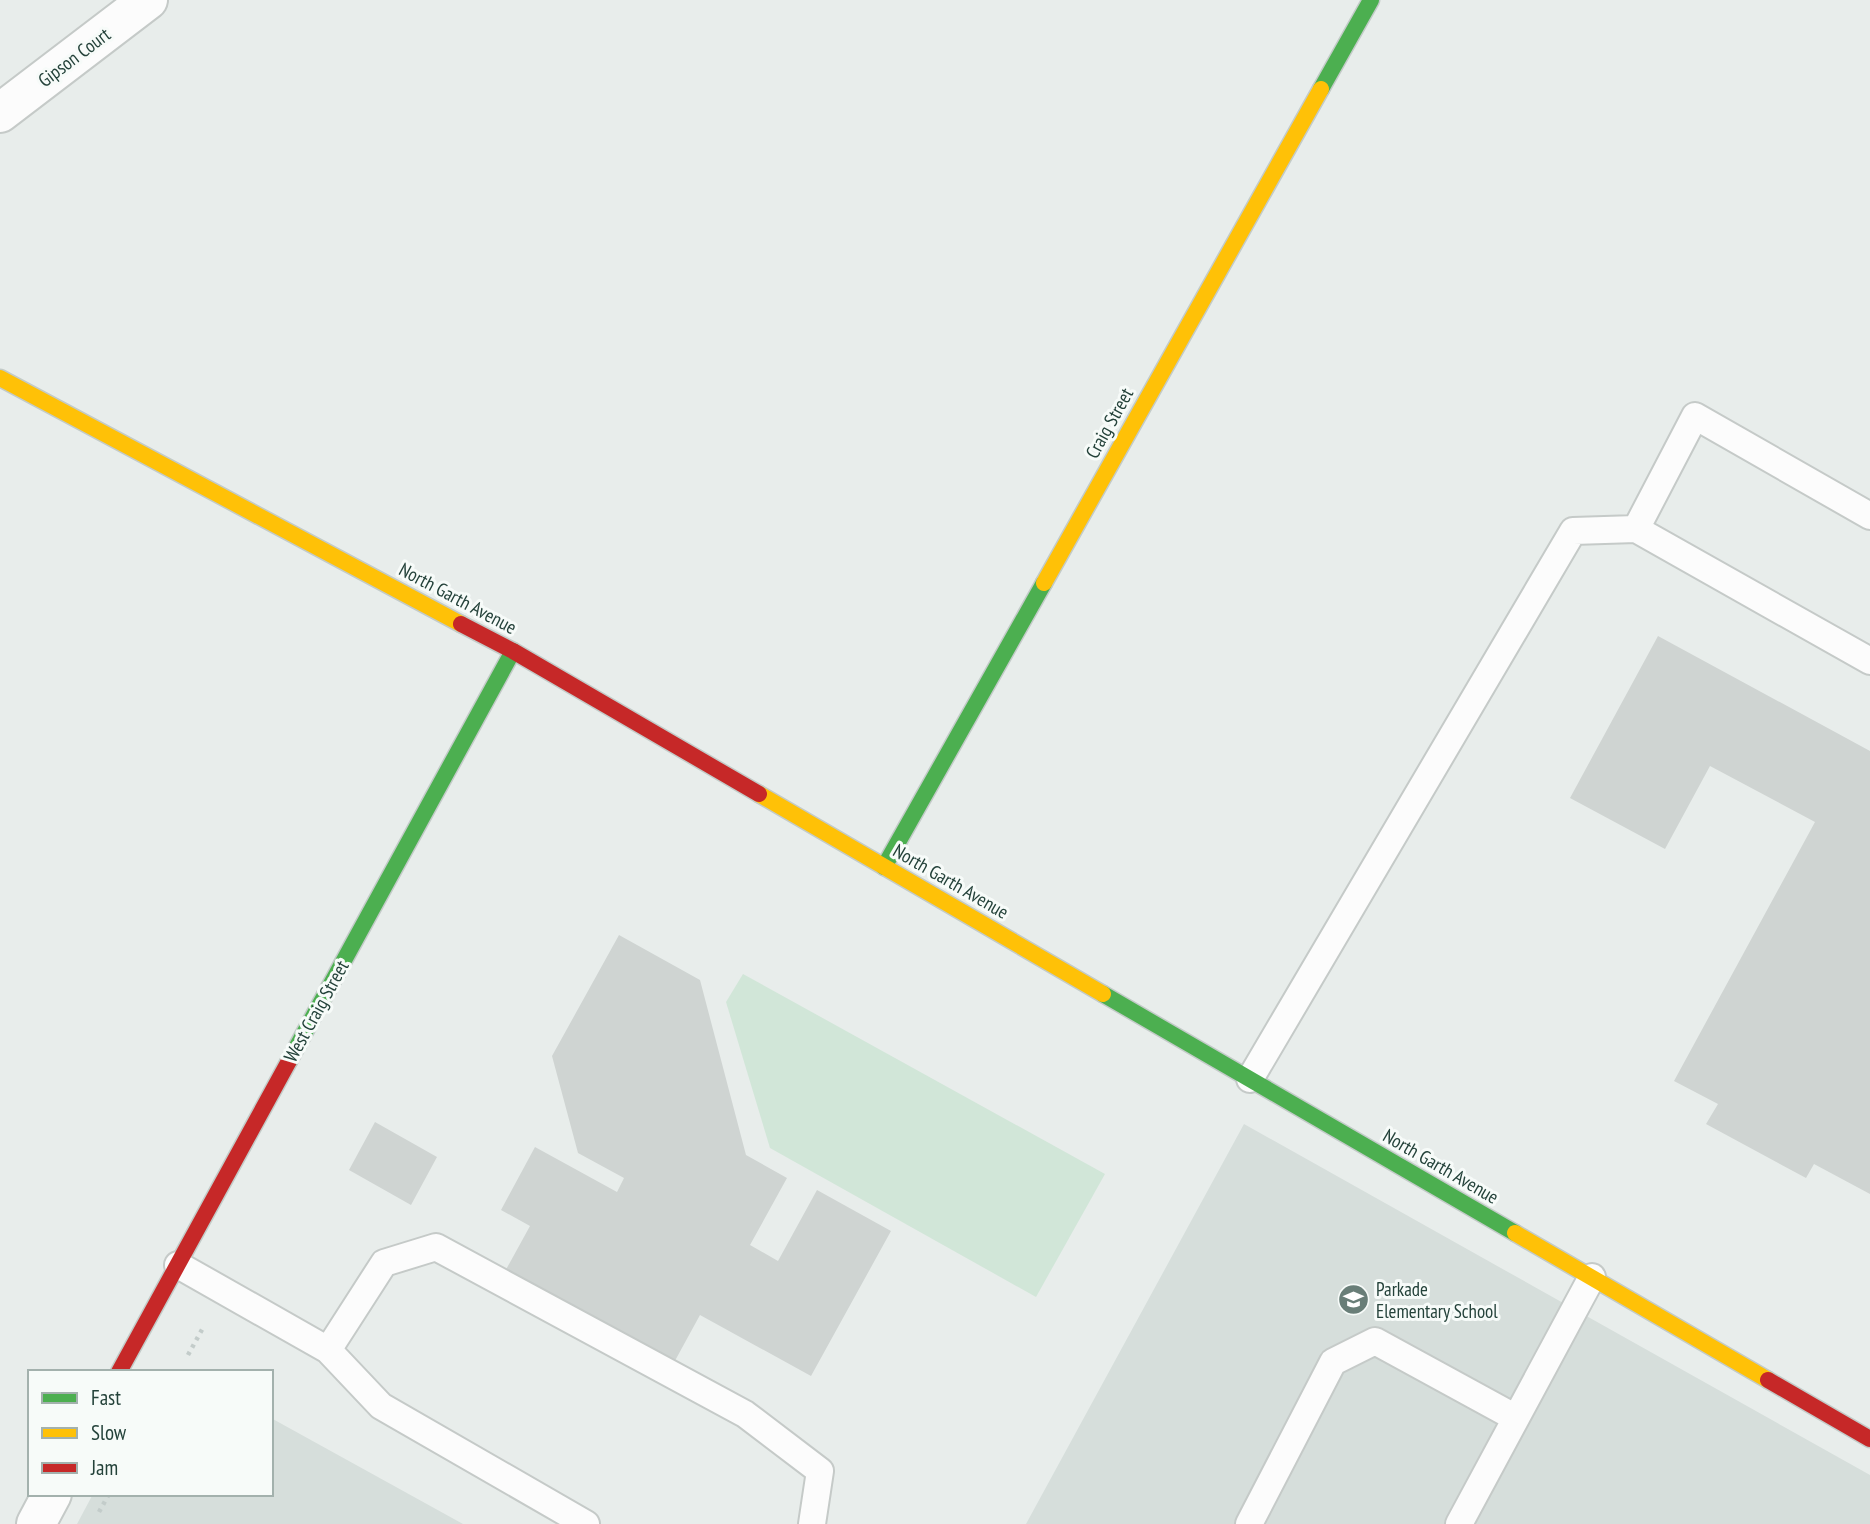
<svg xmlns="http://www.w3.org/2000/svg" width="1870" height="1524" font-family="'PT Sans Narrow',sans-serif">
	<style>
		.built { fill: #d6dedb }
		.green { fill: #d1e6d8 }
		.building { fill: #cfd4d2 }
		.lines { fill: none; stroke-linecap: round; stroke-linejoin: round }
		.lane-casing { stroke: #c5cac8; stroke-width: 30 }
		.street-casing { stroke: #c5cac8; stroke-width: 42 }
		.fast-casing { stroke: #c3cbc8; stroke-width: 19 }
		.slow-casing { stroke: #c3cbc8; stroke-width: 19 }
		.jam-casing { stroke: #c3cbc8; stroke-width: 19 }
		.path { stroke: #c3ccca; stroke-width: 4.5; stroke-dasharray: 3.5 5; stroke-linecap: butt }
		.lane { stroke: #fcfcfc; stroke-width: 26 }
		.street { stroke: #fcfcfc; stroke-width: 38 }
		.fast { stroke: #4caf50; stroke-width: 16 }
		.slow { stroke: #ffc107; stroke-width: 16 }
		.jam { stroke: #c62828; stroke-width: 16 }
		.labels { text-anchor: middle; stroke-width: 6; stroke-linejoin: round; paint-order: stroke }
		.street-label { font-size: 19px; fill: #24423a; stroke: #f7fbf9 }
		.poi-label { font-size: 19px; fill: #24423a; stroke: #f7fbf9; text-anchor: start }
	</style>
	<rect width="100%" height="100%" fill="#e8edeb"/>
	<path class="built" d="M1244 1124 1870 1475V1524H1026Z
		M271 1418 463 1524H77L93 1494H271Z"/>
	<path class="green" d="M743 974 1105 1174 1036 1297 770 1148 726 1002Z"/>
	<path class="building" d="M1658 636 1870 751V1194L1814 1164 1806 1178 1706 1124 1718 1104 1674 1081 1815 822 1710 766 1665 849 1570 798Z
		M619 935 700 980 746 1155 787 1178 750 1245 778 1261 817 1190 891 1231 811 1376 700 1315 671 1368 503 1275 530 1226 501 1210 535 1147 617 1192 624 1178 578 1153 552 1056Z
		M375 1122 437 1157 411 1205 349 1170Z"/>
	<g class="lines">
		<defs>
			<path id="lane" d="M1636 529 1695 416 1870 516
				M1250 1079 1573 531 1636 529 1870 661
				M178 1265 328 1350 381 1406 586 1524
				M328 1350 384 1263 436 1247 745 1414 820 1471 812 1524
				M1249 1524 1333 1362 1375 1341 1516 1418
				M1459 1524 1592 1277"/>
			<path id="street" d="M0 113 148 0
				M36 1524 52 1494"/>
			<path id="fast" d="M1321 89 1371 0
				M884 867 1044 583
				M1103 994 1515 1233
				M289 1061 513 651"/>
			<path id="slow" d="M0 378 461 624
				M1044 583 1321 89
				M759 794 1103 994
				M1515 1233 1768 1380"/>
			<path id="jam" d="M461 624 513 651 759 794
				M119 1372 289 1061
				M1768 1380 1870 1439"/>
		</defs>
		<use href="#lane" class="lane-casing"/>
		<use href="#street" class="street-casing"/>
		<use href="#fast" class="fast-casing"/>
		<use href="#slow" class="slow-casing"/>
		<use href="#jam" class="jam-casing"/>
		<path class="path" d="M188 1355 204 1326
			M99 1512 109 1494"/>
		<use href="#lane" class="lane"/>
		<use href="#street" class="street"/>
		<use href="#fast" class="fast"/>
		<use href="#slow" class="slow"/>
		<use href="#jam" class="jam"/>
	</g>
	<defs>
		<symbol id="school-disc" viewBox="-11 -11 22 22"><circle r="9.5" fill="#697e78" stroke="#f7fbf9"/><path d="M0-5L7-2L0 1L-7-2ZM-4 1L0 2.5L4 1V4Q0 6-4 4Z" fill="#fff"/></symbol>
	</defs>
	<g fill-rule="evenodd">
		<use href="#school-disc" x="1336" y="1282" width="35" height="35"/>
	</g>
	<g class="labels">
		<g class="street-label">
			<text transform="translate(74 57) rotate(-37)" y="7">Gipson Court</text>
			<text transform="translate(1109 423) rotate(-61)" y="7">Craig Street</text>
			<text transform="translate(458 598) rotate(28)" y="7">North Garth Avenue</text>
			<text transform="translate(951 881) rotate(30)" y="7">North Garth Avenue</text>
			<text transform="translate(316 1011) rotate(-61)" y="7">West Craig Street</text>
			<text transform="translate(1441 1166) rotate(30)" y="7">North Garth Avenue</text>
		</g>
		<g class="poi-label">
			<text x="1376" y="1296">Parkade<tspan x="1376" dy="22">Elementary School</tspan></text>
		</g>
	</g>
	<rect x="28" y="1370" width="245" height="126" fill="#f7fbf9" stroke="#a3b1ad" stroke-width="2"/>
	<rect x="42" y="1393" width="35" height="10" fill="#4caf50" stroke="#a3b1ad" stroke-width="2"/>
	<text x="91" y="1405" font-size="21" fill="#24423a">Fast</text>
	<rect x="42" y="1428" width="35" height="10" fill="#ffc107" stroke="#a3b1ad" stroke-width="2"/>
	<text x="91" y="1440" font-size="21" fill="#24423a">Slow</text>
	<rect x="42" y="1463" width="35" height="10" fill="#c62828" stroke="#a3b1ad" stroke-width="2"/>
	<text x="91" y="1475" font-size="21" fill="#24423a">Jam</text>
</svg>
